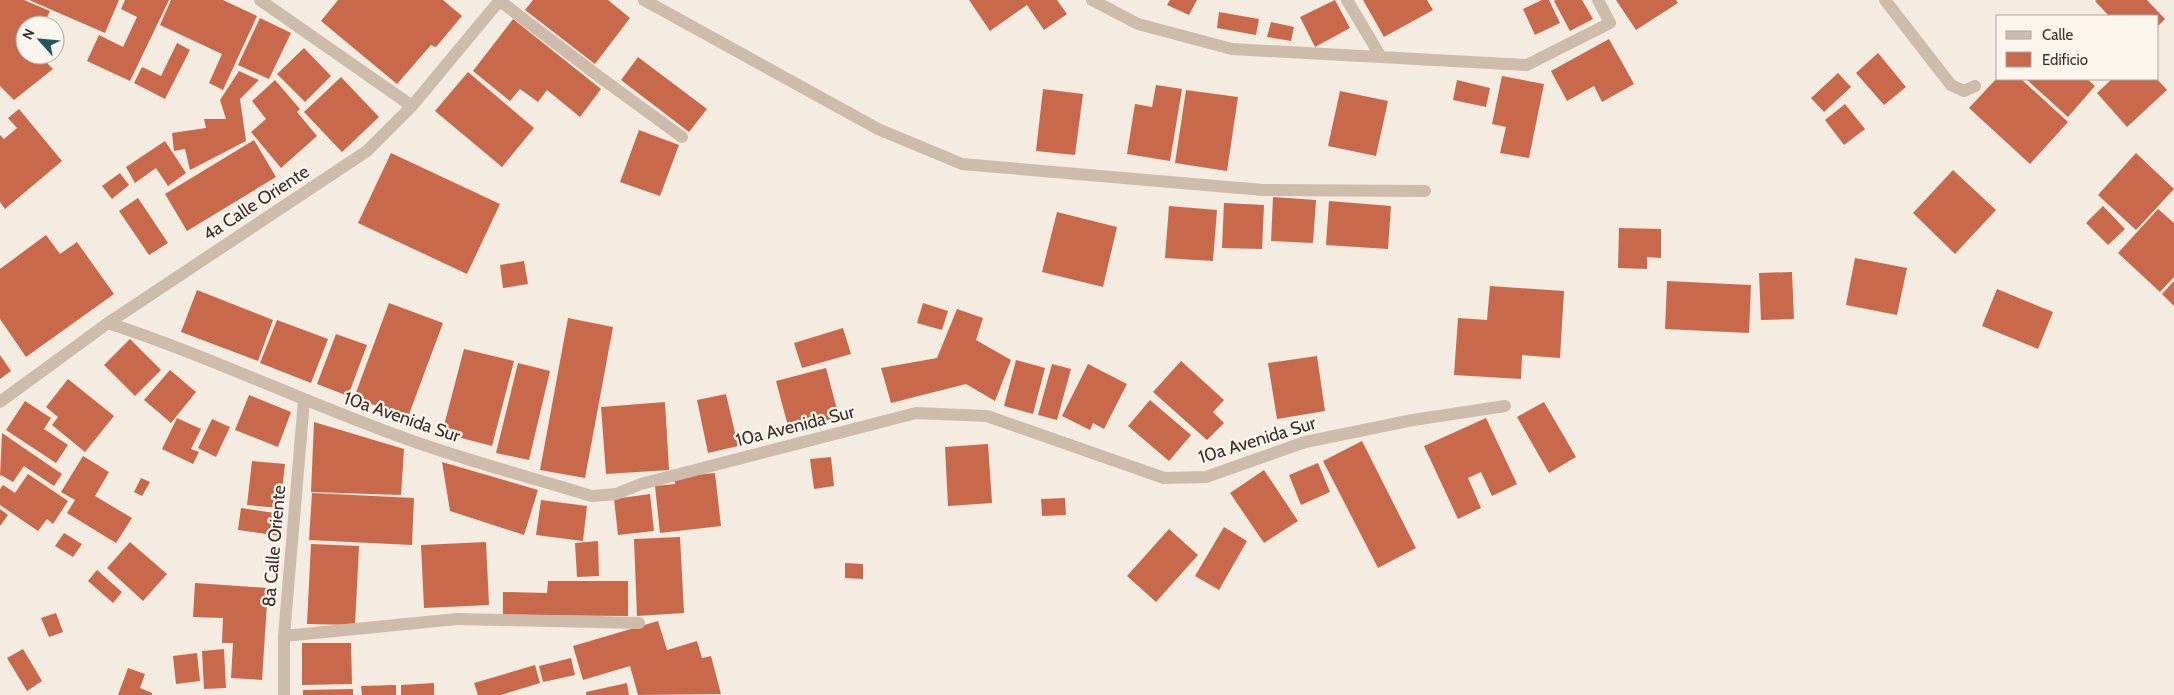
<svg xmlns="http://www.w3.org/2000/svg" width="2174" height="695" font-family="Cabin,sans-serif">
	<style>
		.building { fill: #c8694b }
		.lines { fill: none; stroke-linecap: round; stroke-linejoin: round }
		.minor { stroke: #cdbbac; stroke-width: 12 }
		.labels { text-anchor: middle; stroke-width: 4.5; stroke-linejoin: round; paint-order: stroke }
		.street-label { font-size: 18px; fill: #3b302b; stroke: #fbf5ee }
	</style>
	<rect width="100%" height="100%" fill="#f4ebe1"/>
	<path class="building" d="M0 0H24L50 11 43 25H25V55H39L53 69 14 100 0 86Z
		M29 0H119L105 33Z
		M125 0H169L130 81 87 61 99 35 123 47 137 17 121 9Z
		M171 0H223L257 16 223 90 209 83 222 54 160 25Z
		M338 0H443L462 16 436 47 431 45 397 84 321 21Z
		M533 0H608L630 18 595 64 525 10Z
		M969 0H1057L1067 14 1044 30 1027 5 990 31Z
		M1170 0H1197L1189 15 1167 5Z
		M1335 0 1350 28 1315 47 1300 17Z
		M1363 0H1427L1433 10 1384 37Z
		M1542 0H1549L1560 23 1535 35 1523 9Z
		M1556 0H1582L1593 19 1570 31 1554 1Z
		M1616 0H1676L1678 3 1636 30Z
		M2097 0H2147L2165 19 2158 26V16H2109L2095 1Z
		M1219 12 1259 19 1256 35 1217 28Z
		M260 18 291 33 269 79 238 65Z
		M513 19 601 89 580 117 547 90 538 102 520 89 510 101 473 71Z
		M1271 22 1294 27 1291 41 1267 37Z
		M1609 39 1634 84 1602 102 1594 86 1567 101 1551 71Z
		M177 43 190 50 165 99 134 83 142 67 161 76Z
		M304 48 331 76 305 102 277 74Z
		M1878 53 1906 87 1884 105 1856 73Z
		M638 57 707 109 689 132 621 80Z
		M239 71 259 80 240 99 246 141 190 170 185 149 174 151 172 133 206 128 204 119H226L220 100Z
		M468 72 534 128 502 167 435 111Z
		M1838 73 1851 87 1824 112 1811 98Z
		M1502 76 1544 84 1529 158 1500 153 1506 127 1492 124Z
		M341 77 379 117 342 152 304 112Z
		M1998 77V79H2021L2068 122 2030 164 1969 108Z
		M2026 79H2087L2095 86 2068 117Z
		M2112 79H2157L2167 90 2127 127 2097 93Z
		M275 80 300 109 297 112 317 136 281 168 251 132 266 119 252 101Z
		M1457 80 1490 88 1486 107 1453 100Z
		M1156 85 1182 89 1170 161 1127 154 1135 104 1152 107Z
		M1043 89 1083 94 1075 155 1036 151Z
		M1186 90 1238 97 1227 171 1175 163Z
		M1340 91 1388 101 1376 156 1328 146Z
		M1845 104 1865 129 1844 145 1825 120Z
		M19 109 62 161 5 209 0 202V135L4 139 17 128 8 118Z
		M639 130 679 145 660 196 620 182Z
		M254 140 276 177 187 231 165 194Z
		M165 141 186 173 168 186 156 168 135 183 126 167Z
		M391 153 500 204 467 274 358 223Z
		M2136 153 2174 189 2136 230 2098 195Z
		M1953 170 1996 210 1955 254 1913 213Z
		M120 173 129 185 112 199 102 186Z
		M1273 197 1316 200 1313 243 1271 241Z
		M138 198 168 243 149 255 119 211Z
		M1329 201 1391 206 1388 249 1326 245Z
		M1224 203 1264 205 1262 249 1222 248Z
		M1169 206 1217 210 1213 261 1165 258Z
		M2103 206 2125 229 2108 245 2086 223Z
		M2158 209 2174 223V277L2160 292 2118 253Z
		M1057 212 1117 227 1103 287 1042 272Z
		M1619 228 1661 229V258L1647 257V269L1618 268Z
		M46 235 60 254 77 242 114 294 26 357 0 319V269Z
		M1855 258 1907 268 1897 315 1846 305Z
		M524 261 528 284 503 288 500 265Z
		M1792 272 1794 319 1761 320 1759 273Z
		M1667 281 1751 285 1749 333 1665 329Z
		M2174 281V306L2162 294Z
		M1490 286 1564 291 1560 358 1522 355 1521 379 1454 375 1458 318 1487 320Z
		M1997 289 2053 312 2038 349 1982 326Z
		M197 290 273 320 258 361 181 332Z
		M389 303 443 323 408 417 354 398Z
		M923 303 948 311 942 330 917 323Z
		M957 309 983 318 976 340 1011 360 995 401 966 384 891 403 881 368 937 358Z
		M568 318 613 327 585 478 540 470Z
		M277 320 328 339 311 383 260 363Z
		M843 328 851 354 802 368 794 343Z
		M336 334 367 345 348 396 317 384Z
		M130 339 161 370 135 396 104 365Z
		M464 349 514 361 492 446 442 433Z
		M0 355 11 371 0 379Z
		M1317 356 1325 411 1277 419 1268 363Z
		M1016 360 1045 368 1033 414 1004 406Z
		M1181 361 1224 400 1213 412 1224 423 1207 440 1153 392Z
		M518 363 550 371 529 460 496 453Z
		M1052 364 1071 369 1057 420 1038 415Z
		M1088 364 1127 384 1104 429 1093 423 1090 430 1062 416Z
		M826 368 839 417 789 430 776 381Z
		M170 370 196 392 171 423 144 400Z
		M68 379 114 416 85 452 52 425 58 417 46 407Z
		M726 394 738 446 708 453 697 400Z
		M249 395 291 412 278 447 235 430Z
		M1150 400 1191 435 1169 461 1128 426Z
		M25 401 51 418 44 429 68 445 56 463 6 430Z
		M665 402 669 470 606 474 601 407Z
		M1544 402 1576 457 1549 473 1517 417Z
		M177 418 201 429 191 449 199 452 193 464 162 449Z
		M1486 418 1517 484 1492 496 1481 472 1468 478 1481 508 1458 519 1424 446Z
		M212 419 230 427 216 457 198 448Z
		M314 422 404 449 401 495 311 492Z
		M2 433 62 474 54 486 24 466 13 482 1 475 0 477Z
		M1362 441 1416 548 1378 568 1323 461Z
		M988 444 992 503 948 506 945 447Z
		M83 456 109 472 95 496 132 518 116 543 67 513 75 500 61 492Z
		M831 457 834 486 814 489 810 459Z
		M252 461 285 464 280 508 247 505Z
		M442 462 538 490 524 535 450 511Z
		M1318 463 1330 492 1301 505 1289 475Z
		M1264 470 1298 521 1264 543 1230 493Z
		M715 473 721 526 660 533 655 486 675 484 674 477Z
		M28 474 68 501 53 524 47 519 38 531 0 505V489L3 485 15 493Z
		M141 478 150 482 142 496 134 492Z
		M312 493 414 498 412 545 309 540Z
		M650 494 654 531 618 535 614 499Z
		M1065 498 1066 515 1042 516 1041 499Z
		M541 500 587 506 583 541 536 535Z
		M241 508 282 514 280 536 238 530Z
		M0 509 8 515 0 526Z
		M1224 527 1247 541 1219 590 1195 576Z
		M1169 529 1198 555 1156 602 1127 576Z
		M64 533 82 544 73 557 55 546Z
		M680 537 684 613 637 616 634 539Z
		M598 541 599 576 577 577 575 543Z
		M130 542 167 574 143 601 107 568Z
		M486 542 489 605 424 608 421 545Z
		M311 544 359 546 355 625 307 624Z
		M845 563 863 564V579L845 578Z
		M97 570 122 592 113 603 88 581Z
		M548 581H628V616L503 615V592L547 593Z
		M195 583 268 588 262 680 231 678 233 643H222L223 618 193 617Z
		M56 613 63 632 49 637 41 618Z
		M658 621 667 650 697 641 702 658 711 656 721 694 638 695 630 666 583 680 573 646Z
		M302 643H351L352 684 302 685Z
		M23 649 42 681 27 691 7 658Z
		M224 649 226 688 204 689 202 651Z
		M197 653 200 681 176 684 173 656Z
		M571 658 575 675 543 682 539 666Z
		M535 665 540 683 501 695H478L474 683Z
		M128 668 145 674 140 688 152 693V695H118Z
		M434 683V695H401V685Z
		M627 683 629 695H586V692Z
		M396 685V695H362L361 686Z
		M353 689V695H303V690Z"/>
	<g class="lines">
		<path class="minor" d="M260 0 412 106
			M644 0 878 129 962 164 1263 190 1425 191
			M1092 0 1138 24 1232 49 1527 65 1610 23 1598 0
			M1347 0 1381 57
			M1885 0 1951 85 1964 91 1975 86
			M500 1 597 75 682 137
			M108 323C209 356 306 403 407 439 467 461 530 477 592 496L616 494 641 484 916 413 987 416 1164 478 1206 477 1305 442 1413 420 1505 406
			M0 402 108 323 367 151 412 106 500 0
			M284 636 457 619 639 623
			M284 695V636L304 400"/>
	</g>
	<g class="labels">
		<g class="street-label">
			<text transform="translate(256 203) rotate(-33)" y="6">4a Calle Oriente</text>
			<text transform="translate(402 417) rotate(19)" y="6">10a Avenida Sur</text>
			<text transform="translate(795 426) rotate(-14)" y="6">10a Avenida Sur</text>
			<text transform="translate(1257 440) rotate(-17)" y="6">10a Avenida Sur</text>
			<text transform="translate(274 546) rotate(-85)" y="6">8a Calle Oriente</text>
		</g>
	</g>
	<rect x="1996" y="15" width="162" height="65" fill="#fbf5ee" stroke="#aea6a0"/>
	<rect x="2006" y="31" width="25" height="8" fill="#cdbbac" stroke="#aea6a0"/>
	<text x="2042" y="40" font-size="15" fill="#3b302b">Calle</text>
	<rect x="2006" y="52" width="25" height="15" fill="#c8694b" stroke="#aea6a0"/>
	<text x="2042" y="65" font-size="15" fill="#3b302b">Edificio</text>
	<g transform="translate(40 40) rotate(297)"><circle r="24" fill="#fbf5ee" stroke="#aea6a0"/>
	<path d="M0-4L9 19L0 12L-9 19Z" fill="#1f5a5e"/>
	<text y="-8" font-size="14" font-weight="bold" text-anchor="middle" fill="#3b302b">N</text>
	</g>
</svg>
